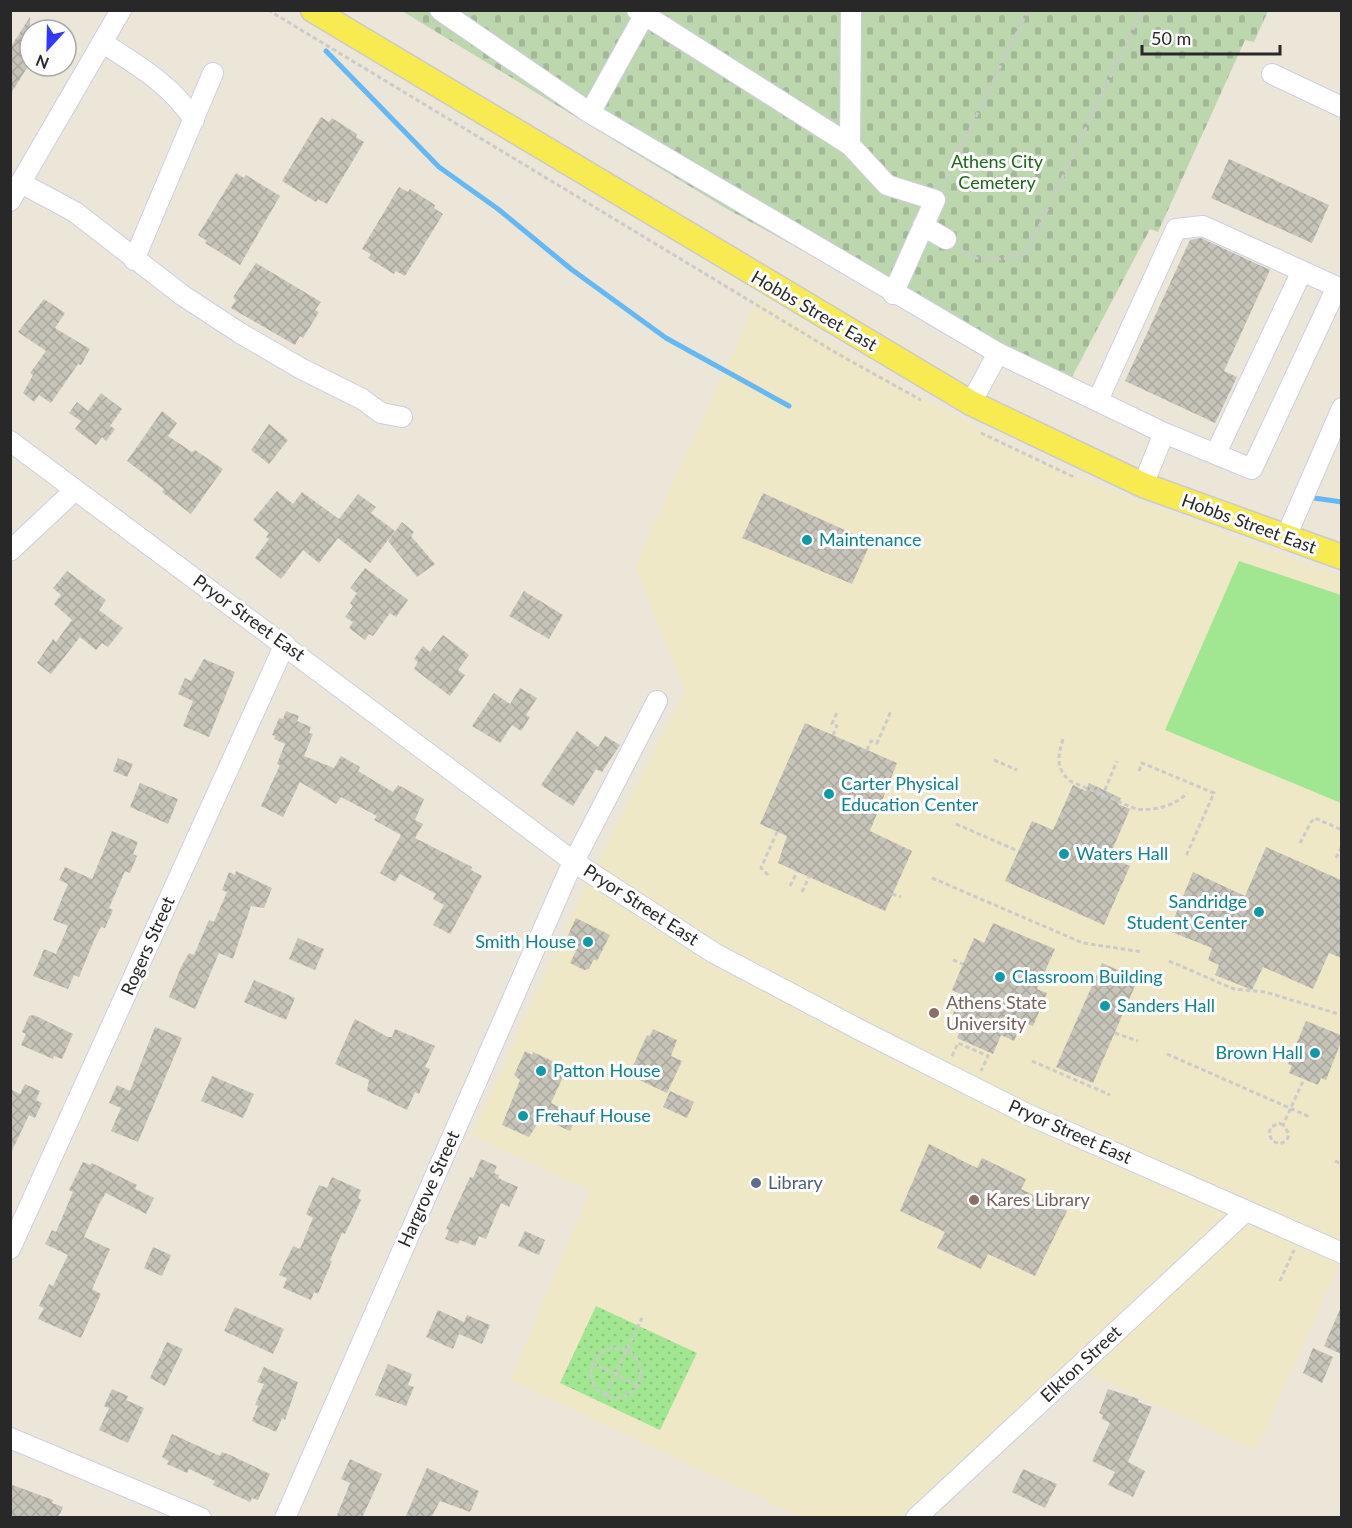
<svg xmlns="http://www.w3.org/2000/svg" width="1352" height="1528" font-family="Lato,sans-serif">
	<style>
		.education { fill: #efe8c6 }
		.grass { fill: #a1e691 }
		.cemetery { fill: url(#cemetery-stones) }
		.park { fill: url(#park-dots) }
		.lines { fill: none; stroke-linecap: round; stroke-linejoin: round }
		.stream { stroke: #64b8f4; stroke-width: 5 }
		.building { fill: url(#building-cross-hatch) }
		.minor-casing { stroke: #cecee2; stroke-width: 22 }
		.major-casing { stroke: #cbcbcb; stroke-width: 27 }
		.path { stroke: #cbcbcb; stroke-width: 3; stroke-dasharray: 4.5 3; stroke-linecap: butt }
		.minor { stroke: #fff; stroke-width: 20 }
		.major { stroke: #f8ea51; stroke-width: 24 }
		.culture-dot { fill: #0f9aa8; stroke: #fff; stroke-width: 2 }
		.education-dot { fill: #8d6e63; stroke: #fff; stroke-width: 2 }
		.service-dot { fill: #5c6f8a; stroke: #fff; stroke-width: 2 }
		.labels { text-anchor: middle; stroke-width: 6; stroke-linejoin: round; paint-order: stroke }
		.park-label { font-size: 18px; fill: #1a6715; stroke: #fff }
		.street-label { font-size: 18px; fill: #282828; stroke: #fff }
		.culture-label { font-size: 18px; fill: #0d838f; stroke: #fff; text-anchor: start }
		.education-label { font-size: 18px; fill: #785e54; stroke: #fff; text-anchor: start }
		.service-label { font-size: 18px; fill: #4e5e75; stroke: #fff; text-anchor: start }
	</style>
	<defs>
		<pattern id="cemetery-stones" width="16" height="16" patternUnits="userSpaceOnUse" patternTransform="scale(1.5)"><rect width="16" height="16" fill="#bcd6ae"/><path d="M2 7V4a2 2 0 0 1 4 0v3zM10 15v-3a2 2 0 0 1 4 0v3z" fill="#a2b896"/></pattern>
		<pattern id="park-dots" width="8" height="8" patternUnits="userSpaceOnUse" patternTransform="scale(1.5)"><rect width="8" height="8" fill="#a1e691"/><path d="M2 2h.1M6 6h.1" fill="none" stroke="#8bc57d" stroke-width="1.8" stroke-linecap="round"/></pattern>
		<pattern id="building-cross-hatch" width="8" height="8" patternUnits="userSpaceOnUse" patternTransform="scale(1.5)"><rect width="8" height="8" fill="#c6c3b8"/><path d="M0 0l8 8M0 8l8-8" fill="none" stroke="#aaa89e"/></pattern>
	</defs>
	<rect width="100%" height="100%" fill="#ece6d8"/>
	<path class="education" d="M757 300 914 394 1023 452 1119 494 1341 577V1260L1256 1450 1088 1373 1069 1362 902 1517H802L510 1380 590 1191 472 1135 583 891 685 690 635 566Z"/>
	<path class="grass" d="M1239 561 1341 595V803L1165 730Z"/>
	<path class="cemetery" d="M402 11H1268L1254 42 1245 40 1158 232 1150 229 1063 394 727 209Z"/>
	<path class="park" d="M596 1306 697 1353 660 1430 560 1383Z"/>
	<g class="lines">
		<path class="stream" d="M326 51 439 167 498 209 571 269 666 338 789 406
			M1314 498 1342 502"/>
	</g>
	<path class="building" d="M30 17V63L10 95V48Z
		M321 117 329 122 332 118 357 134 356 137 364 142 327 204 318 199 316 202 282 181Z
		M1229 159 1329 205 1312 243 1211 198Z
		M236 173 244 178 246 175 280 196 240 265 205 243 207 241 198 235Z
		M399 187 408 192 410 189 435 205 434 208 443 214 405 276 396 271 394 274 368 258 371 254 362 249Z
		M1201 238 1270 270 1224 371 1237 377 1215 423 1125 381 1190 240Z
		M256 263 321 302 315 310 319 312 303 338 300 336 295 345 231 308 236 300 233 297Z
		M44 299 65 313 55 328 90 349 81 365 78 364 51 403 39 395 34 402 23 393 33 375 30 373 46 351 18 332Z
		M101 393 122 409 110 426 115 429 106 441 102 437 96 445 75 429 81 421 69 413 77 402 88 411Z
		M162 411 177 423 168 436 192 452 195 450 223 469 191 514 162 492 164 489 127 461Z
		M269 424 288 440 269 464 251 450Z
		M277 491 293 504 302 492 339 519 358 494 376 507 371 513 395 531 370 563 338 538 319 563 303 550 281 579 255 558 269 539 266 537 269 533 253 520Z
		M763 493 871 542 852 584 742 538Z
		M402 522 414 532 411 536 435 564 417 577 388 541Z
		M365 568 408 600 396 617 390 613 373 636 369 634 365 640 349 628 353 622 345 617 353 606 350 603 357 593 350 588Z
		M67 571 106 600 99 610 123 628 108 647 102 643 96 650 80 637 51 674 37 663 53 639 56 642 72 620 54 604 61 595 53 588Z
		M524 591 563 615 549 639 509 616Z
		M443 635 469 655 458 670 465 675 450 696 414 669 418 662 414 659 423 646 430 652Z
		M204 659 235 672 209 737 183 726 193 701 178 694 185 678 191 681Z
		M520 688 537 698 526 715 530 717 521 731 512 725 500 743 472 726 494 693 510 704Z
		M286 711 299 716 297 721 311 727 309 733 313 734 304 756 334 768 341 756 360 767 358 771 393 792 398 785 424 799 415 820 423 824 415 838 472 867 471 870 482 876 450 934 433 925 444 905 433 899 436 894 400 874 395 882 380 873 401 835 374 820 377 816 341 797 336 804 300 782 283 817 261 806 280 765 277 764 285 744 274 739 275 736 272 735 279 718 283 719Z
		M805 723 897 763 870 831 912 851 885 911 778 863 787 836 760 824Z
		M577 731 598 747 605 736 620 745 602 772 596 769 573 806 541 785Z
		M118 758 133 764 127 777 113 771Z
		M140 783 178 799 168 824 130 807Z
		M1089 783 1121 798 1118 804 1130 809 1109 857 1130 866 1104 925 1005 881 1032 821 1053 830 1073 785 1086 791Z
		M112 831 138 842 133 854 137 856 130 873 125 871 109 908 113 910 105 928 101 927 95 938 79 977 74 975 68 989 33 976 44 949 56 954 68 926 53 920 68 884 59 880 65 867 92 879Z
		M1266 847 1341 880V958L1329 953 1313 989 1263 967 1252 990 1215 975 1219 965 1208 960 1212 948 1169 931 1193 872 1245 896Z
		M236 871 272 888 264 908 251 906 233 959 219 953 195 1009 169 997 181 967 189 953 194 955 209 920 214 922 227 892 222 890 229 872 235 875Z
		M576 918 610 935 597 961 594 959 589 969 584 970 570 963 576 951 568 947 572 937 568 935Z
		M993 923 1055 949 1037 989 1047 993 1033 1026 1022 1022 1014 1041 1001 1035 993 1054 957 1038 965 1020 953 1014 961 994 952 990 974 938 984 943Z
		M298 938 324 949 315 970 289 959Z
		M1102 963 1138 979 1093 1083 1056 1067Z
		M254 980 295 998 286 1020 244 1002Z
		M34 1015 73 1034 62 1059 54 1056 53 1059 21 1045 26 1034 22 1032 29 1016Z
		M355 1019 388 1037H392L395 1029 435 1046 425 1067 430 1069 419 1094 415 1092 407 1110 367 1091 369 1080 335 1064Z
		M1306 1021 1341 1035V1042L1326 1080 1321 1078 1318 1085 1289 1073 1292 1066 1288 1064Z
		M155 1027 182 1038 138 1142 111 1131 121 1108 109 1103 117 1085 130 1091Z
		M653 1029 677 1040 671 1056 682 1061 667 1093 637 1079 640 1072 632 1068 647 1035 650 1036Z
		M525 1051 532 1055 533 1052 567 1068 551 1103 577 1116 570 1131 541 1118 529 1137 502 1125 520 1080 514 1075Z
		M212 1076 254 1094 243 1118 201 1101Z
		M25 1084 40 1091 36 1100 42 1103 35 1118 29 1115 10 1155V1089L20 1094Z
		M670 1091 694 1102 687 1118 663 1107Z
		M929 1144 977 1168 982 1158 1026 1179 1021 1189 1067 1211 1035 1276 988 1254 981 1269 937 1248 945 1232 900 1211Z
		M481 1159 497 1166 494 1173 499 1175 498 1178 518 1187 509 1207 501 1203 486 1239 479 1236 475 1246 460 1240 458 1244 445 1239 449 1230 446 1229 470 1177 473 1178Z
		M83 1162 90 1165 92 1163 137 1185 135 1189 154 1198 146 1214 106 1193 99 1204 84 1237 110 1249 92 1289 101 1294 81 1338 38 1319 44 1308 39 1306 49 1284 53 1286 68 1255 45 1244 52 1230 56 1232 73 1192 69 1190Z
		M332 1177 361 1190 358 1198 361 1200 345 1234 342 1233 330 1260 332 1261 318 1294 314 1292 311 1300 283 1288 287 1278 279 1275 293 1246 300 1249 313 1218 306 1214 319 1185 327 1188Z
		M525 1231 545 1240 539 1255 518 1246Z
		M153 1247 171 1255 162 1276 144 1268Z
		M235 1307 284 1329 273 1354 224 1331Z
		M1341 1307V1354L1324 1346Z
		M438 1310 464 1322 467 1315 490 1325 482 1344 459 1334 453 1349 426 1337Z
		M167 1342 183 1349 165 1386 150 1378Z
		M1313 1348 1333 1357 1322 1383 1303 1373Z
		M388 1364 412 1374 408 1385 414 1387 406 1406 375 1395Z
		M264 1367 298 1382 285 1420 282 1418 276 1432 252 1421 258 1406 255 1405 264 1384 257 1382Z
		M112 1389 128 1396 126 1400 144 1408 128 1443 99 1430 109 1408 104 1406Z
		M1108 1389 1139 1399 1138 1402 1152 1407 1128 1462 1145 1471 1133 1497 1108 1485 1115 1472 1092 1461 1110 1423 1102 1419 1103 1415 1099 1413Z
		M172 1434 220 1456 222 1452 230 1455 270 1474 258 1500 252 1498 250 1502 213 1485 215 1481 189 1469 187 1473 167 1464 169 1461 162 1457Z
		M350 1459 382 1474 362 1518H336L350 1483 341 1479Z
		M427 1468 479 1491 470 1512 440 1501 431 1518H405Z
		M1023 1469 1057 1484 1045 1508 1012 1492Z
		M10 1484 53 1500 52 1503 63 1507 58 1518H10Z"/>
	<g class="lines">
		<defs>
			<path id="minor" d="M440 10 590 113
				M637 10 850 145 887 185 935 200 893 294
				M647 10 590 113 998 353 971 403
				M103 43C137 65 172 85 194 120
				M1272 74 1342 107
				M850 145 851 10
				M21 183 75 212 182 295 240 333 300 368 362 399 381 413 402 417
				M10 201 121 10
				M923 226 946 239
				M134 260 213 73
				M998 353 1164 433
				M1098 400 1176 229 1203 226 1302 271
				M10 441 574 862 714 953 860 1030 1029 1115 1342 1253
				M1216 453 1302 271 1337 287
				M1143 485 1164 433 1252 469 1337 287 1342 289
				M1285 539 1342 408
				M10 551 75 490
				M10 1249 285 644
				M10 1438 201 1518
				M285 1518 568 873 657 701
				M916 1518 1246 1211"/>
			<path id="major" d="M313 10 971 403 1143 485 1342 557"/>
		</defs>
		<use href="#minor" class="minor-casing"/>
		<use href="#major" class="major-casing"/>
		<path class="path" d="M268 10 838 354 921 400
			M943 184 1028 10
			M961 250C982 266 1004 259 1027 252L1142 10
			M981 433 1076 478
			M833 735 837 726 832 724 837 712
			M1063 739C1058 756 1055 768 1070 781L1136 809C1154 811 1175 806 1187 793
			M867 750 871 741 877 743 891 711
			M994 760 1017 770
			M1139 771 1142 763 1214 793 1186 856
			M1102 797 1117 761
			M956 824 1018 851
			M1300 843 1311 822 1315 818 1342 830
			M1336 858 1342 846
			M768 875 761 868 777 832
			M932 878 1083 943 1143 952
			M790 886 797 872
			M802 892 809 877
			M892 894 901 897
			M953 960 963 964
			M1169 961 1234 989 1265 992 1342 1015
			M1115 1033 1138 1041
			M1167 1054 1310 1117
			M952 1056 958 1043 988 1056 981 1071
			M1032 1061 1110 1095
			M1283 1125 1279 1123 1271 1127 1269 1133 1272 1141 1280 1144 1287 1140 1289 1134 1283 1125 1304 1079
			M1335 1161 1342 1164
			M1280 1281 1294 1250
			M591 1373a25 25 0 1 1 50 0a25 25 0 1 1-50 0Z
			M593 1363 637 1385
			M605 1396 642 1318"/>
		<use href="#minor" class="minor"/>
		<use href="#major" class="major"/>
	</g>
	<g class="culture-dot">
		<circle cx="807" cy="540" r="6"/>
		<circle cx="829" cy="794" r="6"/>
		<circle cx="1064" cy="854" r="6"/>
		<circle cx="1259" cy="912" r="6"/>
		<circle cx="588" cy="942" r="6"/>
		<circle cx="1000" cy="977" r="6"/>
		<circle cx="1105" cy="1006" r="6"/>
		<circle cx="1315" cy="1053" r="6"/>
		<circle cx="541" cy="1071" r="6"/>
		<circle cx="523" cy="1116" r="6"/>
	</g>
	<g class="education-dot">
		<circle cx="934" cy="1013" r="6"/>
		<circle cx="974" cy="1200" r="6"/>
	</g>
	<circle class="service-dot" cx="756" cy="1183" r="6"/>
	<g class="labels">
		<g class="park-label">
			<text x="997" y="168">Athens City<tspan x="997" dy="21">Cemetery</tspan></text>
		</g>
		<g class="street-label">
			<text transform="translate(814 311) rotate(30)" y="6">Hobbs Street East</text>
			<text transform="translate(1249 524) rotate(20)" y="6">Hobbs Street East</text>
			<text transform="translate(249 618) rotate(36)" y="6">Pryor Street East</text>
			<text transform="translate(641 905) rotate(33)" y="6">Pryor Street East</text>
			<text transform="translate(148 946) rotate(-66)" y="6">Rogers Street</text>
			<text transform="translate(1070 1132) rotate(24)" y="6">Pryor Street East</text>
			<text transform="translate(429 1189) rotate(-66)" y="6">Hargrove Street</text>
			<text transform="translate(1081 1364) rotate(-43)" y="6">Elkton Street</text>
		</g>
		<g class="culture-label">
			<text x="819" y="546">Maintenance</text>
			<text x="841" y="790">Carter Physical<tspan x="841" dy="21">Education Center</tspan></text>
			<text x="1076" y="860">Waters Hall</text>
			<text x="1247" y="908" text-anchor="end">Sandridge<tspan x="1247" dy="21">Student Center</tspan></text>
			<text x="576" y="948" text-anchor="end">Smith House</text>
			<text x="1012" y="983">Classroom Building</text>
			<text x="1117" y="1012">Sanders Hall</text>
			<text x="1303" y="1059" text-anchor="end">Brown Hall</text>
			<text x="553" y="1077">Patton House</text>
			<text x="535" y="1122">Frehauf House</text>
		</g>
		<g class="education-label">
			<text x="946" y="1009">Athens State<tspan x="946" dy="21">University</tspan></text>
			<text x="986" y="1206">Kares Library</text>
		</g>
		<g class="service-label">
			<text x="768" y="1189">Library</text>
		</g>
	</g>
	<rect width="1352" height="1528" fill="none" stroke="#282828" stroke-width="24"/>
	<g transform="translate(48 48) rotate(202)"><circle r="28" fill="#ffffff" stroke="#a9a9a9" stroke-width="1.5"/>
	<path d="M0-4.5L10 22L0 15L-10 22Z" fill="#3239ff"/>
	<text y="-9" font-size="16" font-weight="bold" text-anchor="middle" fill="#282828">N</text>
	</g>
	<path d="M1142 45v9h138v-9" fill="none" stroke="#282828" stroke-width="3"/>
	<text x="1151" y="45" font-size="18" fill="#282828" stroke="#ffffff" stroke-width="4.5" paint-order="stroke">50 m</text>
</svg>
